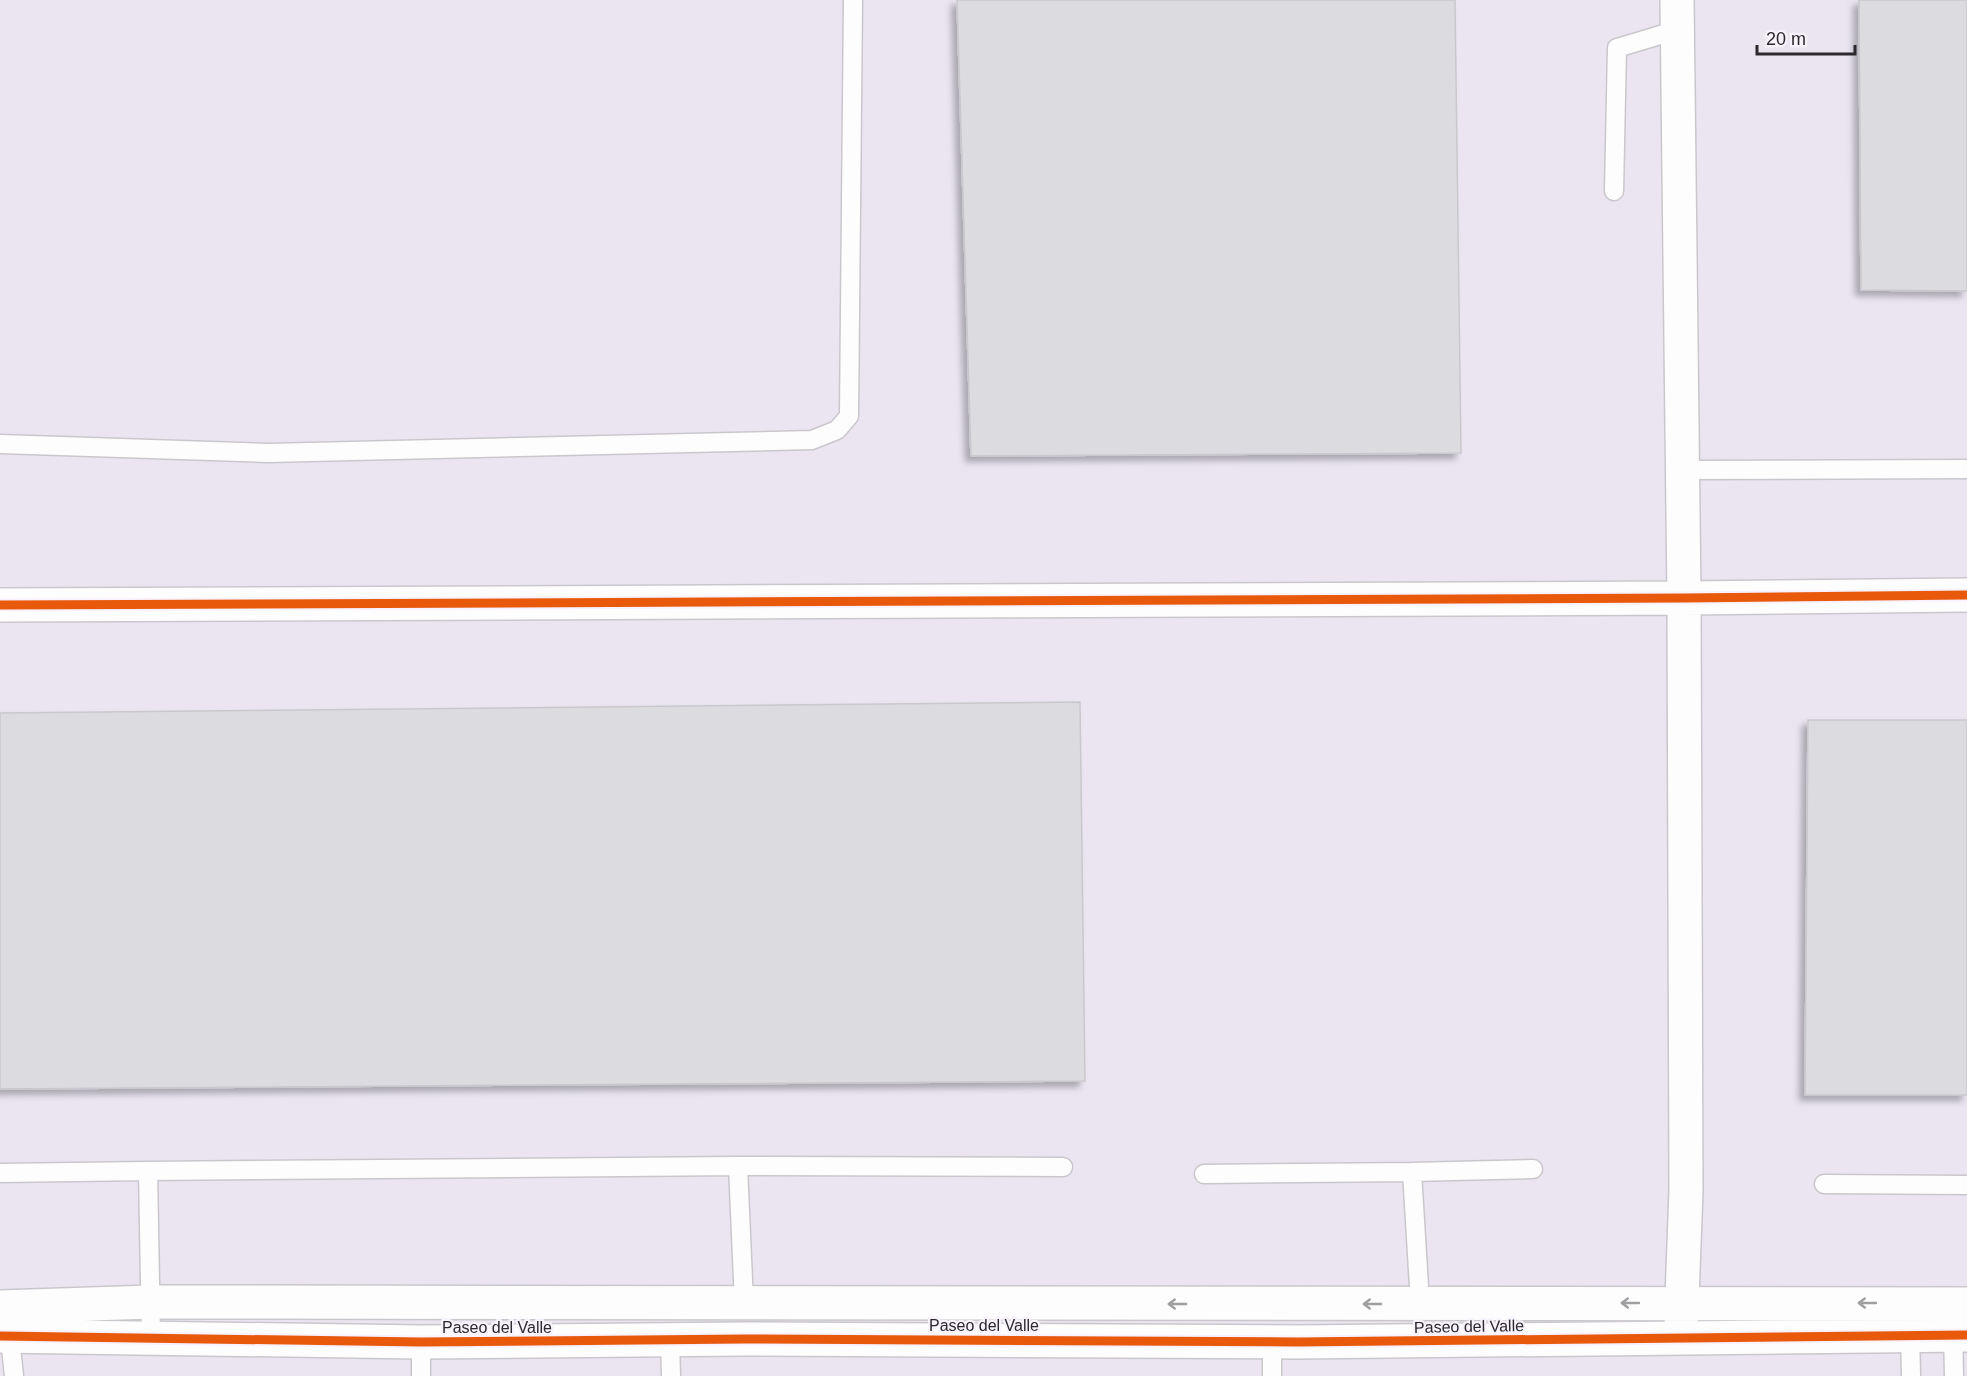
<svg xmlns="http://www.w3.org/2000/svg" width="1967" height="1376" font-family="Arial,sans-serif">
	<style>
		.built { fill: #eae5f1 }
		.building { fill: #dcdbdf; stroke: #c9c9cd; stroke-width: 1.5; filter: url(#shadow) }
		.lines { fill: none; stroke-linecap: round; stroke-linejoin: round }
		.lane-casing { stroke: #cac7cc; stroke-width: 21 }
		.street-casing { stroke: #cac7cc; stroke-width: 36 }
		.lane { stroke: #fefdfe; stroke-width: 18 }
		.street { stroke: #fefdfe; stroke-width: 33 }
		.cycleway-casing { stroke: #f7f2fc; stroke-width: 13 }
		.cycleway { stroke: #e8590c; stroke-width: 9 }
		.oneway { stroke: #9f9ea0 }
		.labels { text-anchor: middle; stroke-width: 4.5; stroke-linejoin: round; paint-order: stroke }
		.street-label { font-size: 16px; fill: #2b292d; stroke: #f7f2fc }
	</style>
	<defs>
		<filter id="shadow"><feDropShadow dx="-5.5" dy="5.5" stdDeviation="3" flood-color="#0004"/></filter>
	</defs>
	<rect width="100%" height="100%" fill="#f7f4fa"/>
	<path class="built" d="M0 0H1967V1376H0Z"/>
	<path class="building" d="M957 0H1455L1461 453 971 456Z
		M1859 0H1967V291L1861 290Z
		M1080 702 1085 1081 0 1089V713Z
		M1808 720H1967V1095H1805Z"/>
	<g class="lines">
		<defs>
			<path id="lane" d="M1614 191 1617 48 1677 30
				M0 444 268 453 812 440 837 430 849 416 853 0
				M1682 470 1967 469
				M738 1166 1063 1167
				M148 1171 738 1166 744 1303
				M1412 1172 1533 1169
				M0 1173 148 1171 151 1337
				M1204 1174 1412 1172 1420 1303
				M1824 1184 1967 1185
				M1953 1327 1954 1376
				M9 1329 14 1376
				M1910 1330 1911 1376
				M670 1340 671 1376
				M1272 1342V1376
				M421 1376V1342"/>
			<path id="street" d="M1677 0 1684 598 1686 1191 1681 1324
				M0 605 1684 598 1967 595
				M0 1307 151 1302 1967 1304
				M0 1336 421 1342 745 1339 1298 1342 1967 1335"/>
		</defs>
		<use href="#lane" class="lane-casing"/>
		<use href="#street" class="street-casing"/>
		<use href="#lane" class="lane"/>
		<use href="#street" class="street"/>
		<defs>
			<path id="cycleway" d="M0 605 1684 598 1967 595
				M0 1336 421 1342 745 1339 1298 1342 1967 1335"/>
		</defs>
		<use href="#cycleway" class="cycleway-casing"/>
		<use href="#cycleway" class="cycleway"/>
	</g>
	<defs><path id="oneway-shaft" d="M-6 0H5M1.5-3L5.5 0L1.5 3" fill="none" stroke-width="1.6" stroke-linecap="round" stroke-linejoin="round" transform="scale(1.5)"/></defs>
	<g class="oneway">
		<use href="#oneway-shaft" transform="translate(1630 1303) rotate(180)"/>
		<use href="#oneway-shaft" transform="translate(1867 1303) rotate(-180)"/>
		<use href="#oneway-shaft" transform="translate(1177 1304) rotate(-180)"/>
		<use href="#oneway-shaft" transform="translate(1372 1304) rotate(180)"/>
	</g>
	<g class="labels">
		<g class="street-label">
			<text x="984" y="1331">Paseo del Valle</text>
			<text transform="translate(1469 1326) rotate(-1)" y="6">Paseo del Valle</text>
			<text x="497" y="1333">Paseo del Valle</text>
		</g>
	</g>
	<path d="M1757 45v9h98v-9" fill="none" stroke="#2b292d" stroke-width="3"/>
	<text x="1766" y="45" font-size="18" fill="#2b292d" stroke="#f7f2fc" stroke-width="4.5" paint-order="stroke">20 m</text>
</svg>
